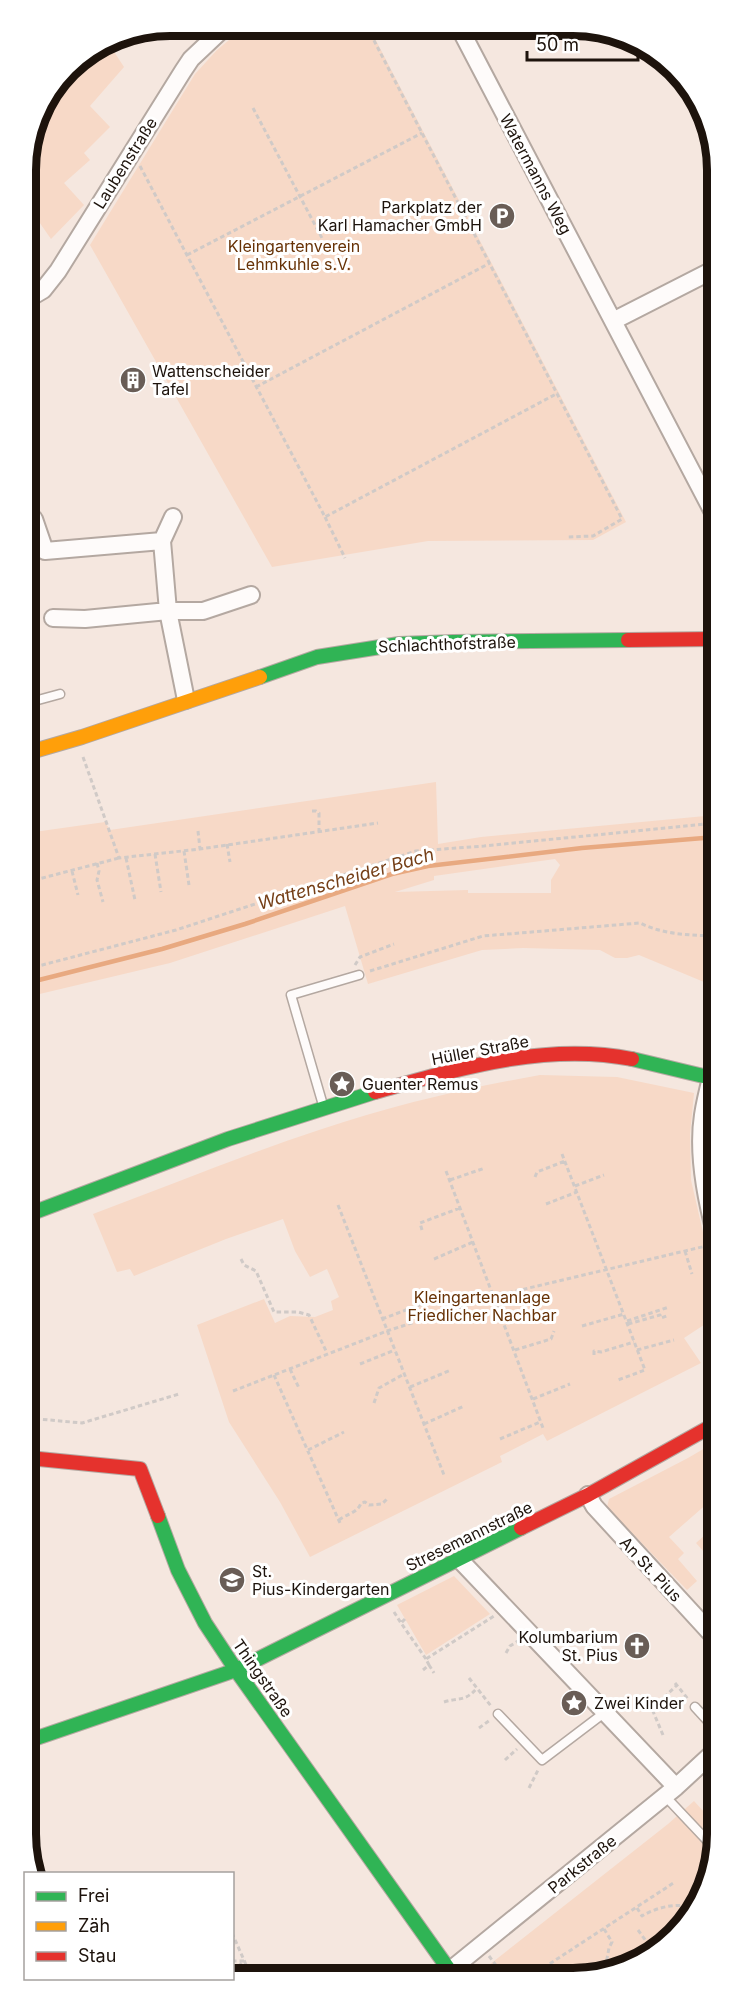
<svg xmlns="http://www.w3.org/2000/svg" width="743" height="2004" font-family="Inter,sans-serif">
	<style>
		.green { fill: #f7d9c7; fill-rule: evenodd }
		.lines { fill: none; stroke-linecap: round; stroke-linejoin: round }
		.stream { stroke: #e8a980; stroke-width: 4.5 }
		.lane-casing { stroke: #b4a8a1; stroke-width: 11 }
		.street-casing { stroke: #b4a8a1; stroke-width: 20 }
		.fast-casing { stroke: #b4a8a1; stroke-width: 16 }
		.slow-casing { stroke: #b4a8a1; stroke-width: 16 }
		.jam-casing { stroke: #b4a8a1; stroke-width: 16 }
		.path { stroke: #d0cac7; stroke-width: 3; stroke-dasharray: 4.5 3; stroke-linecap: butt }
		.lane { stroke: #fefbfa; stroke-width: 8 }
		.street { stroke: #fefbfa; stroke-width: 16 }
		.fast { stroke: #30b455; stroke-width: 14 }
		.slow { stroke: #ff9f0a; stroke-width: 14 }
		.jam { stroke: #e5322d; stroke-width: 14 }
		.labels { text-anchor: middle; stroke-width: 6; stroke-linejoin: round; paint-order: stroke }
		.street-label { font-size: 16px; fill: #1d130c; stroke: #fff }
		.poi-label { font-size: 16px; fill: #1d130c; stroke: #fff; text-anchor: start }
		.park-label { font-size: 16px; fill: #673206; stroke: #fff }
		.water-label { font-size: 18px; font-style: italic; fill: #753f17; stroke: #fff }
		.rim { fill: none; stroke: #1d130c; stroke-width: 8 }
	</style>
	<rect width="100%" height="100%" fill="#f5e7df"/>
	<path class="green" d="M246 26 369 27 626 522 593 540 428 541 272 567 90 245 195 74 217 50Z
		M107 41 124 67 90 106 110 127 84 153 90 160 64 183 84 205 51 239 35 216 26 223V160L41 106 75 62Z
		M436 782 438 844 481 837 716 815V987L639 955 627 958H615L600 950 523 948 482 950 368 984 345 906 170 963 27 997V833L105 822 110 830ZM555 859 560 865 551 880V893H468V890L395 892 434 880V876Z
		M540 1075 617 1077 694 1093 690 1134 691 1180 705 1241 716 1266V1317L684 1338 701 1363 547 1441 543 1434 500 1456 502 1462 310 1557 280 1502 229 1422 197 1325 264 1299 275 1323 290 1316 315 1317 333 1310 331 1301 339 1297 327 1269 310 1277 295 1251 283 1219 226 1239 134 1276 130 1269 117 1272 93 1214C168 1186 243 1155 319 1130 390 1106 466 1088 540 1075Z
		M717 1441V1495L669 1537 684 1553 678 1559 697 1581 687 1590 607 1507 609 1499 688 1458Z
		M717 1524V1580L707 1569 713 1562 696 1543Z
		M454 1576 490 1614 426 1655 397 1605Z
		M694 1801 717 1826V1843L707 1889 682 1929 645 1959 601 1976H475L668 1824Z"/>
	<g class="lines">
		<path class="stream" d="M27 983 162 949 245 924 392 874 428 866 582 848 716 837"/>
		<defs>
			<path id="lane" d="M27 703 60 694
				M323 1105 291 995 359 975
				M695 1707 717 1731
				M498 1714 542 1760 604 1713
				M665 1796 716 1850"/>
			<path id="street" d="M459 27 715 516
				M26 300 43 290 58 271 183 71 191 59 226 26
				M613 321 715 269
				M173 517 162 541 168 611 186 700
				M34 519 45 551 162 541
				M53 618 85 619 168 611H203L251 595
				M711 1078C708 1090 705 1102 703 1115 697 1153 706 1199 716 1236
				M588 1495 594 1506 717 1640
				M460 1560 676 1787
				M443 1976 676 1787 717 1749"/>
			<path id="fast" d="M260 677 317 657 399 644 453 642 628 640
				M632 1059 716 1079
				M27 1215 228 1139 375 1092
				M158 1516 178 1570 205 1623 236 1670 450 1971
				M28 1741 236 1670 521 1528"/>
			<path id="slow" d="M27 753 82 737 260 677"/>
			<path id="jam" d="M628 640 715 639
				M375 1092C458 1069 545 1042 632 1059
				M39 1459 140 1469 158 1516
				M521 1528 588 1495 717 1423"/>
		</defs>
		<use href="#lane" class="lane-casing"/>
		<use href="#street" class="street-casing"/>
		<use href="#fast" class="fast-casing"/>
		<use href="#slow" class="slow-casing"/>
		<use href="#jam" class="jam-casing"/>
		<path class="path" d="M367 27 622 519 593 536 568 537
			M253 108 323 240
			M140 166 325 517 558 393
			M187 255 422 133
			M256 387 490 263
			M325 517 345 558
			M83 757 119 858 200 849 378 823
			M312 811H316L319 813V831
			M198 831 200 849
			M227 844 230 862
			M184 851 189 885
			M155 854 161 892
			M126 858 135 900
			M97 863 99 871 97 880 103 902
			M72 871 78 895
			M27 882 119 858
			M355 965 360 957 394 944
			M27 969 176 930 416 851 484 846 716 823
			M370 971 483 936 640 923C665 935 689 935 716 936
			M562 1154 645 1370 618 1380
			M446 1171 543 1428
			M535 1177 537 1172 565 1161
			M450 1180 485 1168
			M575 1186 604 1175
			M546 1204 577 1192
			M338 1205 444 1475
			M422 1230 420 1223 460 1208
			M685 1251 692 1274
			M241 1259 244 1265 256 1271 274 1312H298L309 1315 327 1353
			M434 1259 473 1242
			M382 1319 422 1304
			M627 1321 669 1307
			M628 1324 660 1315 661 1318 669 1315
			M582 1326 624 1314
			M515 1350 551 1339 554 1331
			M637 1350 674 1340
			M594 1355V1351L601 1352 634 1342
			M360 1364 395 1350
			M290 1369 299 1388
			M274 1375 340 1523
			M410 1387 451 1370
			M233 1391 387 1331 495 1296 706 1246
			M533 1399 570 1384
			M374 1403 379 1388 404 1374
			M28 1418 82 1423 179 1394
			M424 1424 464 1406
			M500 1439 540 1422
			M308 1450 344 1432
			M339 1520C346 1514 358 1513 361 1503L365 1502 369 1505 382 1504 388 1498
			M394 1612 401 1623
			M405 1619 401 1623 426 1659
			M506 1653 510 1646 518 1641
			M429 1665 434 1673
			M423 1670 429 1665 426 1659 494 1616
			M469 1678 491 1706
			M675 1683 688 1699
			M444 1702C460 1697 465 1702 477 1688
			M479 1728 490 1720
			M663 1735 652 1709 677 1685
			M505 1760 517 1749
			M529 1788 538 1770
			M637 1908 642 1916C657 1907 678 1902 695 1908
			M604 1929 612 1942 609 1948 604 1975
			M681 1929 683 1906
			M638 1930 654 1952
			M232 1933 251 1976
			M489 1956 504 1976
			M232 1961H244L232 1972
			M605 1968 616 1970
			M531 1976 675 1882"/>
		<use href="#lane" class="lane"/>
		<use href="#street" class="street"/>
		<use href="#fast" class="fast"/>
		<use href="#slow" class="slow"/>
		<use href="#jam" class="jam"/>
	</g>
	<defs>
		<symbol id="parking-disc" viewBox="-11 -11 22 22"><circle r="9.5" fill="#695d56" stroke="#fff"/><path d="M-3.5-5.5H1a3.5 3.5 0 0 1 0 7H-1V5.5H-3.5ZM-1-3.4V-.6H.8a1.4 1.4 0 0 0 0-2.8Z" fill="#fff"/></symbol>
		<symbol id="building-disc" viewBox="-11 -11 22 22"><circle r="9.5" fill="#695d56" stroke="#fff"/><path d="M-4-6H4V6H1V3H-1V6H-4ZM-2.5-4.3h1.7v1.8h-1.7ZM.8-4.3h1.7v1.8H.8ZM-2.5-1h1.7V.8h-1.7ZM.8-1h1.7V.8H.8Z" fill="#fff"/></symbol>
		<symbol id="sight-disc" viewBox="-11 -11 22 22"><circle r="9.5" fill="#695d56" stroke="#fff"/><path d="M0-6L1.8-2.2L6-1.7L2.9 1.2L3.7 5.4L0 3.3L-3.7 5.4L-2.9 1.2L-6-1.7L-1.8-2.2Z" fill="#fff"/></symbol>
		<symbol id="school-disc" viewBox="-11 -11 22 22"><circle r="9.5" fill="#695d56" stroke="#fff"/><path d="M0-5L7-2L0 1L-7-2ZM-4 1L0 2.5L4 1V4Q0 6-4 4Z" fill="#fff"/></symbol>
		<symbol id="church-disc" viewBox="-11 -11 22 22"><circle r="9.5" fill="#695d56" stroke="#fff"/><path d="M-1.2-6h2.4v3.5h3.3v2.4h-3.3V6h-2.4V-.1h-3.3v-2.4h3.3Z" fill="#fff"/></symbol>
	</defs>
	<g fill-rule="evenodd">
		<use href="#parking-disc" x="487" y="201" width="30" height="30"/>
		<use href="#building-disc" x="118" y="365" width="30" height="30"/>
		<use href="#sight-disc" x="327" y="1069" width="30" height="30"/>
		<use href="#school-disc" x="217" y="1565" width="30" height="30"/>
		<use href="#church-disc" x="622" y="1631" width="30" height="30"/>
		<use href="#sight-disc" x="559" y="1688" width="30" height="30"/>
	</g>
	<g class="labels">
		<g class="street-label">
			<text transform="translate(125 163) rotate(-58)" y="6">Laubenstraße</text>
			<text transform="translate(536 174) rotate(62)" y="6">Watermanns Weg</text>
			<text transform="translate(447 644) rotate(-2)" y="6">Schlachthofstraße</text>
			<text transform="translate(480 1050) rotate(-11)" y="6">Hüller Straße</text>
			<text transform="translate(469 1536) rotate(-26)" y="6">Stresemannstraße</text>
			<text transform="translate(651 1569) rotate(47)" y="6">An St. Pius</text>
			<text transform="translate(263 1678) rotate(55)" y="6">Thingstraße</text>
			<text transform="translate(582 1864) rotate(-39)" y="6">Parkstraße</text>
		</g>
		<g class="poi-label">
			<text x="482" y="213" text-anchor="end">Parkplatz der<tspan x="482" dy="18">Karl Hamacher GmbH</tspan></text>
			<text x="152" y="377">Wattenscheider<tspan x="152" dy="18">Tafel</tspan></text>
			<text x="362" y="1090">Guenter Remus</text>
			<text x="252" y="1577">St.<tspan x="252" dy="18">Pius-Kindergarten</tspan></text>
			<text x="618" y="1643" text-anchor="end">Kolumbarium<tspan x="618" dy="18">St. Pius</tspan></text>
			<text x="594" y="1709">Zwei Kinder</text>
		</g>
		<g class="park-label">
			<text x="294" y="252">Kleingartenverein<tspan x="294" dy="18">Lehmkuhle s.V.</tspan></text>
			<text x="482" y="1303">Kleingartenanlage<tspan x="482" dy="18">Friedlicher Nachbar</tspan></text>
		</g>
		<g class="water-label">
			<text transform="translate(346 879) rotate(-16)" y="6">Wattenscheider Bach</text>
		</g>
	</g>
	<path d="M0 0H743V2004H0ZM170 36H573A134 134 0 0 1 707 170V1834A134 134 0 0 1 573 1968H170A134 134 0 0 1 36 1834V170A134 134 0 0 1 170 36Z" fill="#fff" fill-rule="evenodd"/>
	<path class="rim" d="M170 36H573A134 134 0 0 1 707 170V1834A134 134 0 0 1 573 1968H170A134 134 0 0 1 36 1834V170A134 134 0 0 1 170 36Z"/>
	<rect x="24" y="1872" width="210" height="108" fill="#ffffff" stroke="#a5a19e" stroke-width="1.5"/>
	<rect x="36" y="1892" width="30" height="9" fill="#30b455" stroke="#a5a19e" stroke-width="1.5"/>
	<text x="78" y="1902" font-size="18" fill="#1d130c">Frei</text>
	<rect x="36" y="1922" width="30" height="9" fill="#ff9f0a" stroke="#a5a19e" stroke-width="1.5"/>
	<text x="78" y="1932" font-size="18" fill="#1d130c">Zäh</text>
	<rect x="36" y="1952" width="30" height="9" fill="#e5322d" stroke="#a5a19e" stroke-width="1.5"/>
	<text x="78" y="1962" font-size="18" fill="#1d130c">Stau</text>
	<path d="M527 51v9h111v-9" fill="none" stroke="#1d130c" stroke-width="3"/>
	<text x="536" y="51" font-size="18" fill="#1d130c" stroke="#ffffff" stroke-width="4.5" paint-order="stroke">50 m</text>
</svg>
